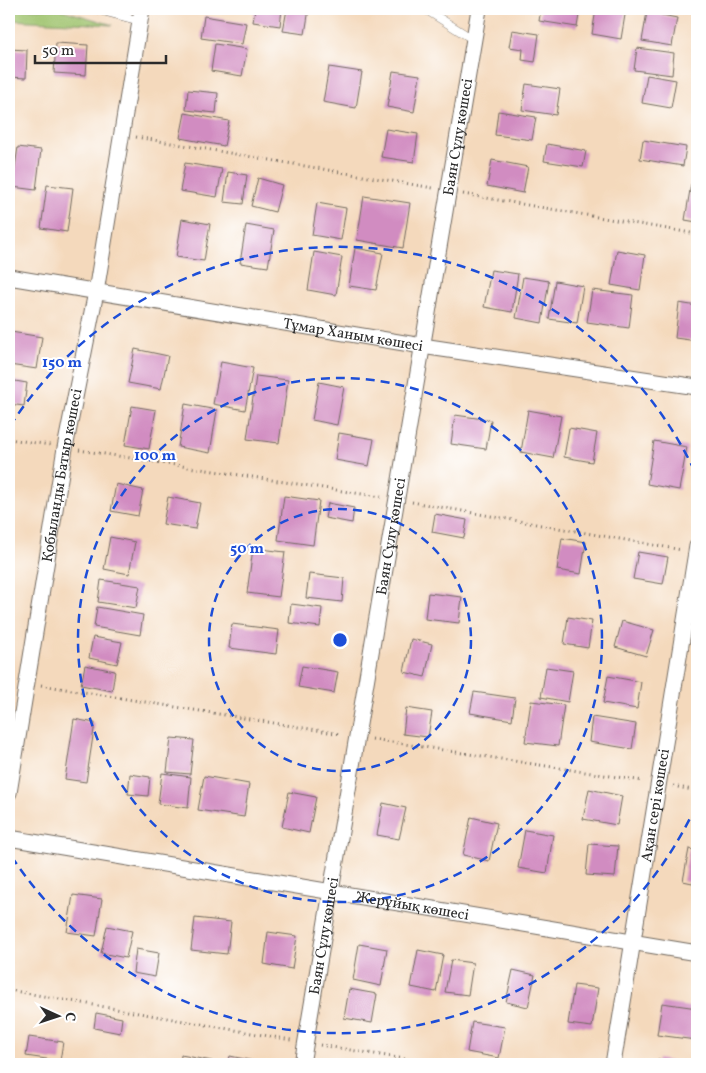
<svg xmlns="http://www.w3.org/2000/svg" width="706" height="1073" font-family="Vollkorn,serif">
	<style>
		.green { fill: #9fc36d; stroke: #65774c }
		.building { fill: #d18cc1 }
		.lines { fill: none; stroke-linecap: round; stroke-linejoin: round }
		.service-casing { stroke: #71685e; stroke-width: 9 }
		.minor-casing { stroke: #71685e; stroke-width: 17 }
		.path { stroke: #71685e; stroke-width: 3; stroke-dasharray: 1 4; stroke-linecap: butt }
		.service { stroke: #fff; stroke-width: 8 }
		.minor { stroke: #fff; stroke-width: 15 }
		.ring { fill: none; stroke: #1d4ed8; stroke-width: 2.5; stroke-dasharray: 9 6 }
		.labels { text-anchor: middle; stroke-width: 4; stroke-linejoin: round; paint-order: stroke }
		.street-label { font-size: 15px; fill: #2b2b2b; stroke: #fff }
		.centre { fill: #1d4ed8; stroke: #fff; stroke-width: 2.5 }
		.ring-label { font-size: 15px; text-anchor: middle; font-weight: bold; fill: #1d4ed8; stroke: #fff; stroke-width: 4; stroke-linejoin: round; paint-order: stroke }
	</style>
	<rect width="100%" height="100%" fill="#fff"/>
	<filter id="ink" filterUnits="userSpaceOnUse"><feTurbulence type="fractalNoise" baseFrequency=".02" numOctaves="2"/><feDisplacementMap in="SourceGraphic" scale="10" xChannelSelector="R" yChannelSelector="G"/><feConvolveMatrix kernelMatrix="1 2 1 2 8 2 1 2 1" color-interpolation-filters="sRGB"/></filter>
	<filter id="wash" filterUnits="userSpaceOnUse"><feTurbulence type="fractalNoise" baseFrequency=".0096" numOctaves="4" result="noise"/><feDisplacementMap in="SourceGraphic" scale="20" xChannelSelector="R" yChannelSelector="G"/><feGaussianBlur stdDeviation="1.12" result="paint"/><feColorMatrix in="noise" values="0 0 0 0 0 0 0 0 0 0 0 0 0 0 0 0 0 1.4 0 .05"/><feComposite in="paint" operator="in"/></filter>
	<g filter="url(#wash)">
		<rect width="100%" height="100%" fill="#f4d9bc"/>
		<path class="green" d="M9 9H59L113 25 9 20Z"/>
		<g id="blocks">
			<path class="building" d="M255 9H282L280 26 253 22Z
				M287 9H309L305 34 283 31Z
				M541 9H580L577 27 539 21Z
				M596 9H626L621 39 592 34Z
				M647 12 677 18 672 46 642 41Z
				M204 16 246 23 242 44 201 38Z
				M512 30 539 34 535 62 522 60 523 49 509 47Z
				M56 43 88 45 86 75 54 73Z
				M215 44 247 49 242 76 211 71Z
				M637 48 674 53 672 75 634 70Z
				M9 49 27 50 26 78 9 77Z
				M329 67 362 72 356 108 323 102Z
				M393 71 420 75 414 112 387 107Z
				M647 75 676 80 671 108 642 103Z
				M526 84 560 89 556 115 522 110Z
				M188 90 218 93 216 113 186 110Z
				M498 111 536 117 532 140 495 135Z
				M185 113 229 121 224 146 180 138Z
				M386 129 418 134 414 162 381 157Z
				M643 140 686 147 683 166 640 159Z
				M547 144 586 151 583 167 544 161Z
				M18 147 41 150 36 190 12 187Z
				M492 160 528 167 523 193 487 186Z
				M185 163 222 169 217 197 180 191Z
				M228 172 247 175 243 204 224 202Z
				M258 178 282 185 275 212 251 206Z
				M691 184 697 185V222L685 220Z
				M47 185 73 188 67 232 41 228Z
				M364 196 410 203 403 248 357 240Z
				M317 203 346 208 341 240 312 235Z
				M182 219 210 224 204 261 176 257Z
				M246 225 274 230 268 267 240 263Z
				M355 248 383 253 376 290 349 286Z
				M617 250 645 255 640 290 611 285Z
				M314 252 342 257 336 295 308 290Z
				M491 270 518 274 512 312 484 307Z
				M523 277 549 281 542 323 516 318Z
				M555 281 583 286 577 323 549 319Z
				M592 290 633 295 629 328 587 322Z
				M679 303 697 306V341L675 338Z
				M11 332 42 337 37 369 9 365Z
				M135 349 168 356 161 389 128 383Z
				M221 362 253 368 245 410 213 404Z
				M256 376 288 380 279 443 247 439Z
				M9 380 27 383 24 406 9 404Z
				M319 382 344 387 337 425 312 420Z
				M185 404 217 410 210 453 178 447Z
				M132 406 156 410 149 449 125 445Z
				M528 410 561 416 553 458 521 452Z
				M455 415 491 420 486 449 451 444Z
				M569 428 597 433 592 462 564 457Z
				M339 433 374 439 369 466 335 460Z
				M654 441 687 447 679 490 647 484Z
				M116 484 143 490 138 516 111 511Z
				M284 496 319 501 313 545 278 540Z
				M168 497 200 503 195 529 163 524Z
				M328 503 354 508 352 523 325 518Z
				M435 514 467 520 464 538 432 532Z
				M110 537 135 542 129 574 104 569Z
				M562 538 586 542 581 574 557 570Z
				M253 548 285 552 279 597 247 593Z
				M638 552 668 557 663 584 633 579Z
				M309 574 344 578 342 602 306 598Z
				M101 580 140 586 136 608 98 602Z
				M428 593 462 597 459 623 425 619Z
				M291 604 322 608 320 627 289 623Z
				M97 607 143 615 140 635 94 627Z
				M568 617 592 621 588 648 564 644Z
				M622 621 654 630 646 656 615 647Z
				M232 624 279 630 276 654 229 648Z
				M93 637 122 642 117 664 89 658Z
				M411 639 432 644 425 677 404 672Z
				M85 665 115 671 112 691 81 685Z
				M302 666 338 672 334 693 298 687Z
				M546 667 573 671 568 702 541 697Z
				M608 676 641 682 637 709 603 703Z
				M474 692 515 698 512 720 470 713Z
				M531 701 564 705 558 746 525 742Z
				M406 708 432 712 428 737 403 734Z
				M592 717 636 724 632 749 589 742Z
				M74 719 95 723 86 782 65 779Z
				M171 738 194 740 190 774 167 772Z
				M162 773 191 777 188 808 158 804Z
				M130 774 150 777 148 796 128 794Z
				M204 776 249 784 244 817 198 810Z
				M589 789 622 796 617 825 583 819Z
				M289 792 316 797 309 833 282 827Z
				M383 803 406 808 399 839 377 835Z
				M471 817 497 823 489 861 463 855Z
				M525 830 553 835 547 873 518 868Z
				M589 844 618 846 615 877 586 875Z
				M689 849 697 851V884L683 881Z
				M73 895 102 899 96 936 67 932Z
				M195 918 231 922 227 954 191 950Z
				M107 926 132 931 126 958 101 953Z
				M268 932 297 936 292 969 264 964Z
				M359 944 387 949 381 986 353 980Z
				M136 949 159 953 155 977 133 973Z
				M418 950 443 955 436 992 411 987Z
				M451 960 473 963 468 995 445 992Z
				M513 970 535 975 528 1007 506 1002Z
				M574 985 598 988 592 1027 568 1024Z
				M349 989 377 994 372 1023 344 1018Z
				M662 1003 697 1008 696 1040 657 1035Z
				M96 1013 122 1018 120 1033 94 1028Z
				M472 1022 505 1027 499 1058 467 1052Z
				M29 1037 63 1042 60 1061 26 1056Z
				M181 1055 212 1061 211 1064H180Z
				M230 1056 259 1062V1064H228Z
				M658 1059 681 1063V1064H657Z"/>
		</g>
	</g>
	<g filter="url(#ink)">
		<use href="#blocks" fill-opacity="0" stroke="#71685e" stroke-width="1"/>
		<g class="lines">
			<defs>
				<path id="service" d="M95 9 140 21
					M425 9 474 40"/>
				<g id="minor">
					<path id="s1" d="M9 277 422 346 697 387"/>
					<path id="s2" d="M9 793 65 448 96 292 142 9"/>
					<path id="s3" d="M9 838 697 953"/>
					<path id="s4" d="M302 1064 479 9"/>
					<path id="s5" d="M613 1064 697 546"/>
				</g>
			</defs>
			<use href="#service" class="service-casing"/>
			<use href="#minor" class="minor-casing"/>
			<path class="path" d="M136 137 433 188
				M463 194 697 234
				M9 439 50 445
				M79 450 381 497
				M412 502 682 550
				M41 685 341 734
				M372 739 643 781
				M673 786 697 791
				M9 990 291 1040
				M320 1045 435 1064"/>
			<use href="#service" class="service"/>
			<use href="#minor" class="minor"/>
		</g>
	</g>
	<g class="ring">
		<circle cx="340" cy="640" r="131"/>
		<circle cx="340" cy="640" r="262"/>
		<path d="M696 806A393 393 0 0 1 10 854M10 426A393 393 0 0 1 696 474"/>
	</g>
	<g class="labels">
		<g class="street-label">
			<text dy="5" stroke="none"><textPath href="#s4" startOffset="940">Баян Сұлу көшесі</textPath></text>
			<text dy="5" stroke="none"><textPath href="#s1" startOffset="349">Тұмар Ханым көшесі</textPath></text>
			<text dy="5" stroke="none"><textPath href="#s2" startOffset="322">Қобыланды Батыр көшесі</textPath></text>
			<text dy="5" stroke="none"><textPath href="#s4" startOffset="535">Баян Сұлу көшесі</textPath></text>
			<text dy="5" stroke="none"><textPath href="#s5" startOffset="262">Ақан сері көшесі</textPath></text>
			<text dy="5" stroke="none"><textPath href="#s3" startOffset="409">Жерұйық көшесі</textPath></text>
			<text dy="5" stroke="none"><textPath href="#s4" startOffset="130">Баян Сұлу көшесі</textPath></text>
		</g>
	</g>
	<circle cx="340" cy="640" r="8" class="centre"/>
	<g class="ring-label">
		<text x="62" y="367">150 m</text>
		<text x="155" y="460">100 m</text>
		<text x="247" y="553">50 m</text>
	</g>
	<rect width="706" height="1073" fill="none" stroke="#fff" stroke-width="30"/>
	<g transform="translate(58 1016) rotate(93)" stroke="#ffffff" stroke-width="4" paint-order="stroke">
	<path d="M0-4L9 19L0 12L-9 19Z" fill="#2b2b2b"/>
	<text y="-8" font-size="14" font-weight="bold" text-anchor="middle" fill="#2b2b2b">С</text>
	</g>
	<path d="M35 55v8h131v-8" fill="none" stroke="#2b2b2b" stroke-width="2.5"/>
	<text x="42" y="55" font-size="15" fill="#2b2b2b" stroke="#ffffff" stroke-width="4" paint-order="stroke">50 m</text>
</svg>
